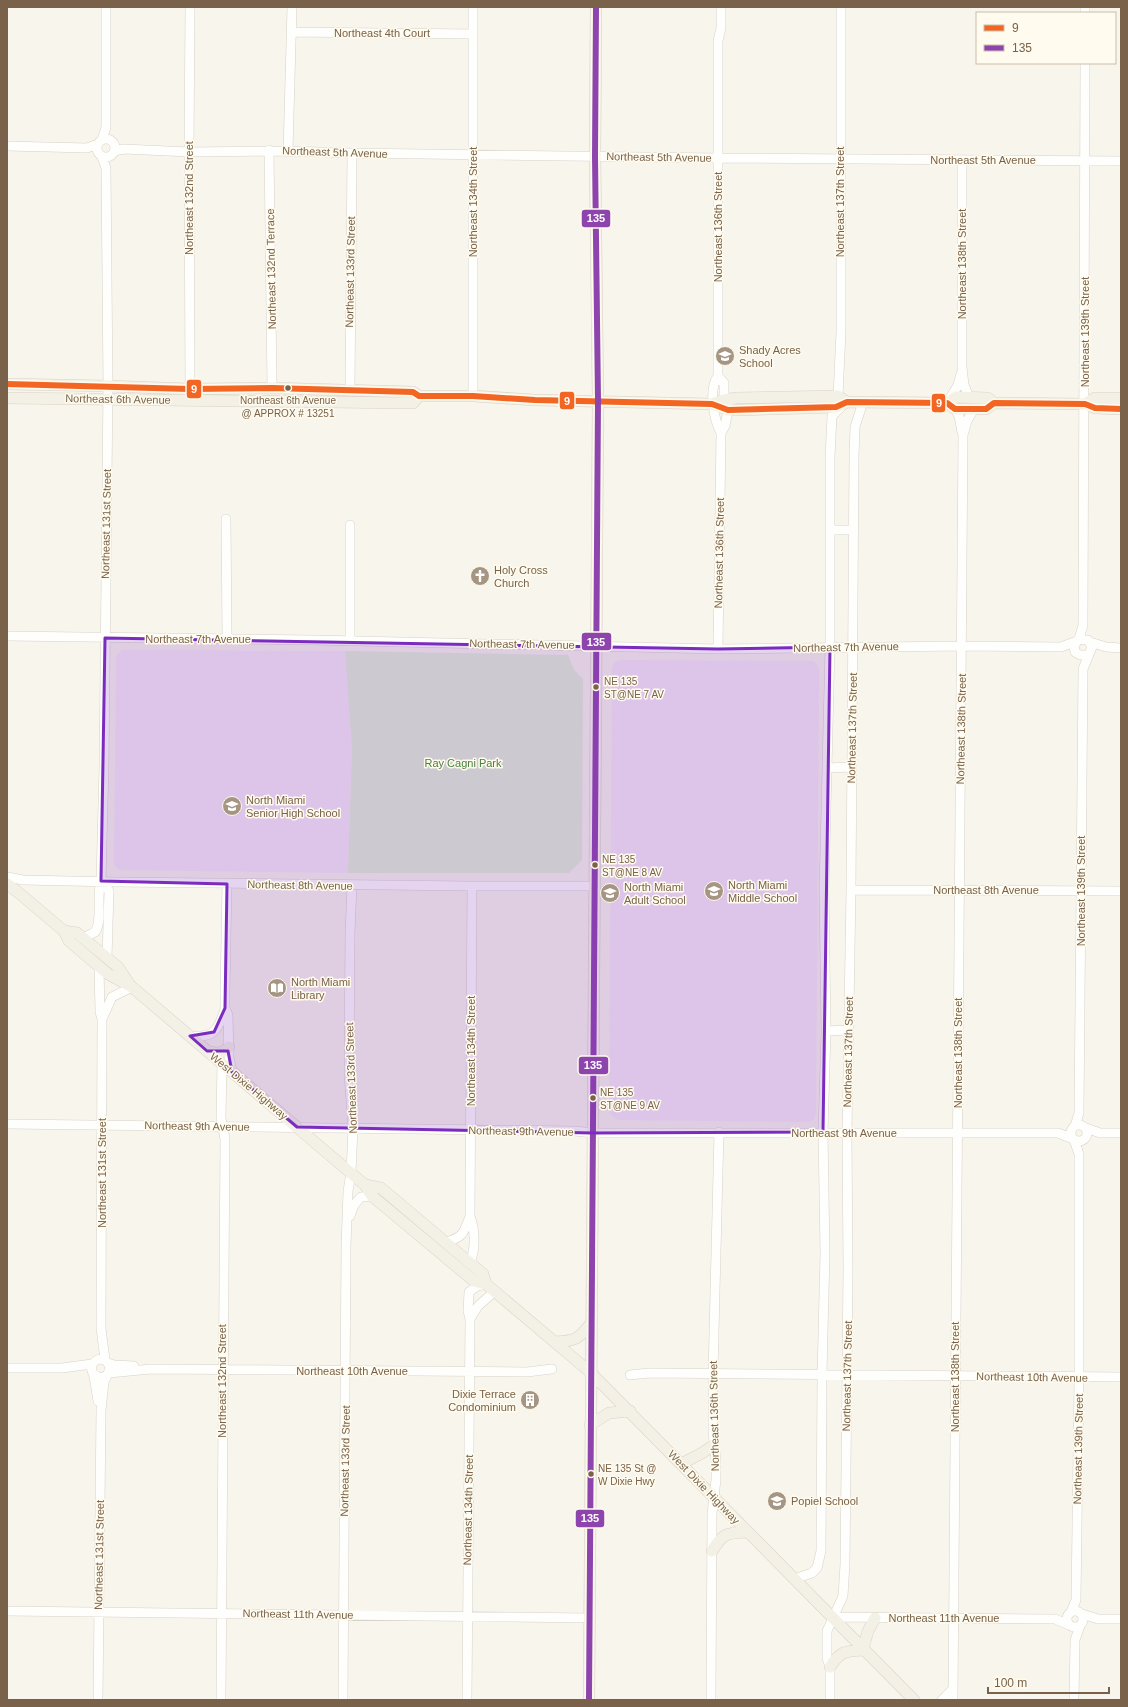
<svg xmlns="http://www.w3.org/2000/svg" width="1128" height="1707" font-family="Helvetica,sans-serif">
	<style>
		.education { fill: #f6ebf4 }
		.park { fill: #e0f1d5 }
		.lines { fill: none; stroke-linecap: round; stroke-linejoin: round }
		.minor-casing { stroke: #d7d2ca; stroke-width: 10 }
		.major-casing { stroke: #dad2c9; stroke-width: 12 }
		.minor { stroke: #fefefc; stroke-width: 9 }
		.major { stroke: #f3f0e5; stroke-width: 11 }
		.bus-1-casing { stroke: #fffbee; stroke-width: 9 }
		.bus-2-casing { stroke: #fffbee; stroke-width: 9 }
		.bus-1 { stroke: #f26522; stroke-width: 6 }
		.bus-2 { stroke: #8e44ad; stroke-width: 6 }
		.marked { fill: #7b2cbf; fill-opacity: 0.2; stroke: #7b2cbf; stroke-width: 3; stroke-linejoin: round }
		.bus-dot { fill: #796249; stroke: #fffbee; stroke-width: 1.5 }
		.labels { text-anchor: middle; stroke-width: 3; stroke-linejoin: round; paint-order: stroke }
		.bus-label { font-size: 10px; fill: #796249; stroke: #fffbee; text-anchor: start }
		.street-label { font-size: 11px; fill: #796249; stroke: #fffbee }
		.poi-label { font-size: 11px; fill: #796249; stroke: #fffbee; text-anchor: start }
		.park-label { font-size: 11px; fill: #488040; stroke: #fffbee }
		.line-badge { stroke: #fffbee; stroke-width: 1.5 }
		.badge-label { font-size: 11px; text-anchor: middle; font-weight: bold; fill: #fff }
	</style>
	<rect width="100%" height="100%" fill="#f8f5ec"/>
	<path class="education" d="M122 650 345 651 352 749 348 873 122 870 117 869 114 863 116 667V656Z
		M620 660 813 661 817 664 819 669 816 1113 814 1119 809 1122 617 1120 609 1113 612 667 615 662Z"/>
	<path class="park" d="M345 651 568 655 574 670 583 679 582 860 569 873H348L352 749Z"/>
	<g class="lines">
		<defs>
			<path id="minor" d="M190 7 189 152 190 389
				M1085 13V7
				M292 32 473 34
				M97 148a9 9 0 1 1 18 0a9 9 0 1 1-18 0Z
				M102 140 106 127V7
				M7 146 87 148 98 144
				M269 150 272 388
				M114 151 124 149 189 152 288 151 352 153 718 158 1121 161
				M288 151 292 7
				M962 161V367L964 385 969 397
				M718 376 724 383V400
				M350 391 352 153
				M473 396V7
				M838 396 841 332V7
				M948 402 958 385 961 374
				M955 409 959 416 962 432
				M721 433 725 426 728 410
				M226 519 227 638
				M830 530H854
				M7 636 313 640 718 649 962 646 1061 647 1077 641
				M1079 639 1083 625 1085 63
				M350 641V525
				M1090 642 1106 647 1121 648
				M718 649 721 433C714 420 708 389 718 376V41L721 28V7
				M827 768 851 767
				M7 877 23 880 116 882 469 886H594
				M101 881 109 891 107 958
				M227 884 225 992V1008L228 1015 229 1057 232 1072
				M851 890 1121 891
				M83 938 95 932C103 921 96 896 101 881L104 767 108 386 106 168 102 157
				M99 967 100 1012 102 1019
				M826 1031 848 1030
				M190 1036C214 1038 218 1031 225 1009
				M7 1124 575 1131 593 1133H1058L1073 1139
				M1071 1133a8 8 0 1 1 16 0a8 8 0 1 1-16 0Z
				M1075 1126 1079 1113 1083 669 1092 647 1088 640 1079 639 1074 646 1075 652 1080 655H1088
				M1086 1128 1100 1133H1121
				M350 1216 354 1205 361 1197 372 1196
				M446 1242C464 1237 464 1232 470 1216
				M470 1263C476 1248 475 1230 470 1216L472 886
				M470 1319 478 1306 495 1291
				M105 1360 101 1328 102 1019 112 997 132 987
				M108 1363 114 1365 134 1366
				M7 1368H62L92 1364
				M109 1373 151 1369 527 1372 552 1369
				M630 1375 649 1373 1121 1377
				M94 1376 98 1401
				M794 1579 812 1573 817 1568 821 1551 822 1375 825 1253 823 1132 826 1031 824 889 830 647V457L832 416 844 404
				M1067 1619a8 8 0 1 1 16 0a8 8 0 1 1-16 0Z
				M7 1611 589 1618
				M1071 1612 1076 1600 1079 1378V1154L1074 1140
				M1082 1614 1098 1619H1121
				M833 1617 1055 1619 1069 1625
				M98 1700 101 1410 104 1382 110 1369C108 1357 95 1356 91 1367L93 1374 100 1378 106 1376
				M221 1700 225 1139 221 1118 222 1063
				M343 1700 346 1246 348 1191 351 1173 353 1128 349 1074 350 934 352 885
				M467 1700 470 1319 468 1311 469 1292 477 1286 486 1284
				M711 1700 712 1514 716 1480V1460L713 1432V1373L719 1132
				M830 1700V1667L827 1658V1631L843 1596 845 1564 848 1270 847 1133 851 890 854 457 855 427 863 402
				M942 1700 953 1689
				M953 1700 963 435 967 421 974 409
				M1074 1700 1075 1640 1080 1626"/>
			<path id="major" d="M7 384 108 386 190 389 272 388 413 392 419 396H473L535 400 712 404 728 410H737L836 407 847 402 947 403 955 409H986L994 403
				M7 398 405 403H413L419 396
				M947 403 956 397 988 398 994 403 1085 404 1095 408 1121 409
				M712 404 724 400 736 398 838 396 847 402
				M1085 404 1095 398H1121
				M7 884 19 893 64 931 69 941 108 974 132 987 365 1185 372 1196 474 1281 486 1284 590 1372 914 1700
				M64 931 77 933 118 967 130 985
				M207 1051C216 1054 223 1054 229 1047
				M365 1185 381 1188 483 1274 486 1284
				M555 1342C576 1341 579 1339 592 1322
				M590 1425 609 1413 630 1411
				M681 1464 702 1453 714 1445
				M712 1551C724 1532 727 1533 748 1532
				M863 1649 868 1631 875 1618
				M830 1667C841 1650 846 1651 865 1650
				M589 1700 598 401 595 156 596 7"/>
		</defs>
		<use href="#minor" class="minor-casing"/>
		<use href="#major" class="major-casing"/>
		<use href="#minor" class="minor"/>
		<use href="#major" class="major"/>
		<defs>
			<path id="bus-1" d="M7 384 190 389 272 388 413 392 419 396H473L535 400 712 404 728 410 836 407 847 402 947 403 955 409H986L994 403 1085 404 1095 408 1121 409"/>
			<path id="bus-2" d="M589 1700 598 401 595 156 596 7"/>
		</defs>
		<use href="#bus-1" class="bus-1-casing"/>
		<use href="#bus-2" class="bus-2-casing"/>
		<use href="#bus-1" class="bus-1"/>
		<use href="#bus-2" class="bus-2"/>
	</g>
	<path class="marked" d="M105 638 718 649 830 647 823 1132 593 1133 297 1127 232 1072 228 1051H207L190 1036 214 1032 225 1008 227 884 101 881Z"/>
	<defs>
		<symbol id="school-disc" viewBox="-11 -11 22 22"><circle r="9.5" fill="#a59582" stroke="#fffbee"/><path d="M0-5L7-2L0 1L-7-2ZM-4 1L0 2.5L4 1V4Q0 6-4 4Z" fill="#fff"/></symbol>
		<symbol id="church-disc" viewBox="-11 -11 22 22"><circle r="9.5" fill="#a59582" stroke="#fffbee"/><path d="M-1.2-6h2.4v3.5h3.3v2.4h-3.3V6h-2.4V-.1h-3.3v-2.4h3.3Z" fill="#fff"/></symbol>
		<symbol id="library-disc" viewBox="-11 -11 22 22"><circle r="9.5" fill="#a59582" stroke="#fffbee"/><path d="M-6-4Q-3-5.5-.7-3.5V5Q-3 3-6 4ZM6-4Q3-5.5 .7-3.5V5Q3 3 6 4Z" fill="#fff"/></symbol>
		<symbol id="building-disc" viewBox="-11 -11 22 22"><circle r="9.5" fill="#a59582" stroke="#fffbee"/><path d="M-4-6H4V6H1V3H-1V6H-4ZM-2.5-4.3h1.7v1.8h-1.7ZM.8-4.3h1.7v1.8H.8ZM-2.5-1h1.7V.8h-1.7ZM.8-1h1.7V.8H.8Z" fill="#fff"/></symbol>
	</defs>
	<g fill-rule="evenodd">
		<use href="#school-disc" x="714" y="345" width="22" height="22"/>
		<use href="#church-disc" x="469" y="565" width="22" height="22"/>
		<use href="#school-disc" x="221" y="795" width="22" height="22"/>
		<use href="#school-disc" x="703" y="880" width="22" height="22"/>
		<use href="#school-disc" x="599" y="882" width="22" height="22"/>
		<use href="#library-disc" x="266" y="977" width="22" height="22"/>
		<use href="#building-disc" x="519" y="1389" width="22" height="22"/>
		<use href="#school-disc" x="766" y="1490" width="22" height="22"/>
	</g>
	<g class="bus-dot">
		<circle cx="288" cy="388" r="3.5"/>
		<circle cx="596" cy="687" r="3.5"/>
		<circle cx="595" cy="865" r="3.5"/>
		<circle cx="593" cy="1098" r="3.5"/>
		<circle cx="591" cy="1474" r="3.5"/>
	</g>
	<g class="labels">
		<g class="bus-label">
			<text x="288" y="404" text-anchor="middle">Northeast 6th Avenue<tspan x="288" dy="13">@ APPROX # 13251</tspan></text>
			<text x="604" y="685">NE 135<tspan x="604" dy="13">ST@NE 7 AV</tspan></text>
			<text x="602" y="863">NE 135<tspan x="602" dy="13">ST@NE 8 AV</tspan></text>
			<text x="600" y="1096">NE 135<tspan x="600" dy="13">ST@NE 9 AV</tspan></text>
			<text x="598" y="1472">NE 135 St @<tspan x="598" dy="13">W Dixie Hwy</tspan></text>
		</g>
		<g class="street-label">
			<text x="382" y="37">Northeast 4th Court</text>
			<text transform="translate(335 152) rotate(2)" y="4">Northeast 5th Avenue</text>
			<text transform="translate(659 157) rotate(1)" y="4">Northeast 5th Avenue</text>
			<text x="983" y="164">Northeast 5th Avenue</text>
			<text transform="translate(189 198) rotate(-90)" y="4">Northeast 132nd Street</text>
			<text transform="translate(473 202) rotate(-90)" y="4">Northeast 134th Street</text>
			<text transform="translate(840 202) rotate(-90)" y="4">Northeast 137th Street</text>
			<text transform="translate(718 227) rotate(-90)" y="4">Northeast 136th Street</text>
			<text transform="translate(962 264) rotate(-90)" y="4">Northeast 138th Street</text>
			<text transform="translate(271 269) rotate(-91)" y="4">Northeast 132nd Terrace</text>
			<text transform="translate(350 272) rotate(-89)" y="4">Northeast 133rd Street</text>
			<text transform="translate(1085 332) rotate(-90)" y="4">Northeast 139th Street</text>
			<text transform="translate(118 399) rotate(1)" y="4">Northeast 6th Avenue</text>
			<text transform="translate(106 524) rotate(-89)" y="4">Northeast 131st Street</text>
			<text transform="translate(719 553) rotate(-89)" y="4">Northeast 136th Street</text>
			<text x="198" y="643">Northeast 7th Avenue</text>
			<text transform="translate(522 644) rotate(1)" y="4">Northeast 7th Avenue</text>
			<text transform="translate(846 647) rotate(-1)" y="4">Northeast 7th Avenue</text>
			<text transform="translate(852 728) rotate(-89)" y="4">Northeast 137th Street</text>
			<text transform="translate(961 729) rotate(-89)" y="4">Northeast 138th Street</text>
			<text transform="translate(300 885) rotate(1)" y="4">Northeast 8th Avenue</text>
			<text x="986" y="894">Northeast 8th Avenue</text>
			<text transform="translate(1081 891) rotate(-90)" y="4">Northeast 139th Street</text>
			<text transform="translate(471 1051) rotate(-90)" y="4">Northeast 134th Street</text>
			<text transform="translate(848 1052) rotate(-89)" y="4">Northeast 137th Street</text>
			<text transform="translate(958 1053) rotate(-90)" y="4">Northeast 138th Street</text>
			<text transform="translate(351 1078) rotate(-92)" y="4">Northeast 133rd Street</text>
			<text transform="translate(249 1086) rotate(40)" y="4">West Dixie Highway</text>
			<text transform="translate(197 1126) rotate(1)" y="4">Northeast 9th Avenue</text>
			<text transform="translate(521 1131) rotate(1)" y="4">Northeast 9th Avenue</text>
			<text x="844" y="1137">Northeast 9th Avenue</text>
			<text transform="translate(102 1173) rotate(-90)" y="4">Northeast 131st Street</text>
			<text x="352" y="1375">Northeast 10th Avenue</text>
			<text transform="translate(847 1376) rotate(-89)" y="4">Northeast 137th Street</text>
			<text transform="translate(955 1377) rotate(-90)" y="4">Northeast 138th Street</text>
			<text transform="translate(1032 1377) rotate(1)" y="4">Northeast 10th Avenue</text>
			<text transform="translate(222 1381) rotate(-90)" y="4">Northeast 132nd Street</text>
			<text transform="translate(714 1416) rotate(-91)" y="4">Northeast 136th Street</text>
			<text transform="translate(1078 1449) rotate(-89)" y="4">Northeast 139th Street</text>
			<text transform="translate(345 1461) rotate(-89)" y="4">Northeast 133rd Street</text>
			<text transform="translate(704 1487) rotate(46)" y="4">West Dixie Highway</text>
			<text transform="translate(468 1510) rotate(-89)" y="4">Northeast 134th Street</text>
			<text transform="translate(99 1555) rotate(-89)" y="4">Northeast 131st Street</text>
			<text transform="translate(298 1614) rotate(1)" y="4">Northeast 11th Avenue</text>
			<text x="944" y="1622">Northeast 11th Avenue</text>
		</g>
		<g class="poi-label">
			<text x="739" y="354">Shady Acres<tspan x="739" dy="13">School</tspan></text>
			<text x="494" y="574">Holy Cross<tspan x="494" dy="13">Church</tspan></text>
			<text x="246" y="804">North Miami<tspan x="246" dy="13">Senior High School</tspan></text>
			<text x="728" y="889">North Miami<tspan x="728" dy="13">Middle School</tspan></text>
			<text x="624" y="891">North Miami<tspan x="624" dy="13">Adult School</tspan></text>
			<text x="291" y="986">North Miami<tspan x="291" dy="13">Library</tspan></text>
			<text x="516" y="1398" text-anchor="end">Dixie Terrace<tspan x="516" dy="13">Condominium</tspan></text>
			<text x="791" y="1505">Popiel School</text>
		</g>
		<g class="park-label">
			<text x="463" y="767">Ray Cagni Park</text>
		</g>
	</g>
	<g class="line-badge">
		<rect x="581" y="209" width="30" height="19" rx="4" fill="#8e44ad"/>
		<rect x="186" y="379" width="16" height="20" rx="4" fill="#f26522"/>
		<rect x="559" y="391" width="16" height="19" rx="4" fill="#f26522"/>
		<rect x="931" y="393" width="15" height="20" rx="4" fill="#f26522"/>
		<rect x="581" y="632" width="31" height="19" rx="4" fill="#8e44ad"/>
		<rect x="578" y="1056" width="31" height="19" rx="4" fill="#8e44ad"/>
		<rect x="575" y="1509" width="30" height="19" rx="4" fill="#8e44ad"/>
	</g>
	<g class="badge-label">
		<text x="596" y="222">135</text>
		<text x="194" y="393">9</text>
		<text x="567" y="405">9</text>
		<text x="939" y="407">9</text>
		<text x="596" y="646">135</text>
		<text x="593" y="1069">135</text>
		<text x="590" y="1522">135</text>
	</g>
	<rect width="1128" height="1707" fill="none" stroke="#796249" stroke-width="16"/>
	<rect x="976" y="12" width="140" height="52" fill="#fffbee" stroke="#c9beac"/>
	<rect x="984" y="25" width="20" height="6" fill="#f26522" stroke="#c9beac"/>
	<text x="1012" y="32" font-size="12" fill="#796249">9</text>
	<rect x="984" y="45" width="20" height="6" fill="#8e44ad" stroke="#c9beac"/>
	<text x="1012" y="52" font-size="12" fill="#796249">135</text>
	<path d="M988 1687v6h121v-6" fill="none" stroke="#796249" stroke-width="2"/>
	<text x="994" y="1687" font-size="12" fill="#796249" stroke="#fffbee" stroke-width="3" paint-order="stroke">100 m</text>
</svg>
